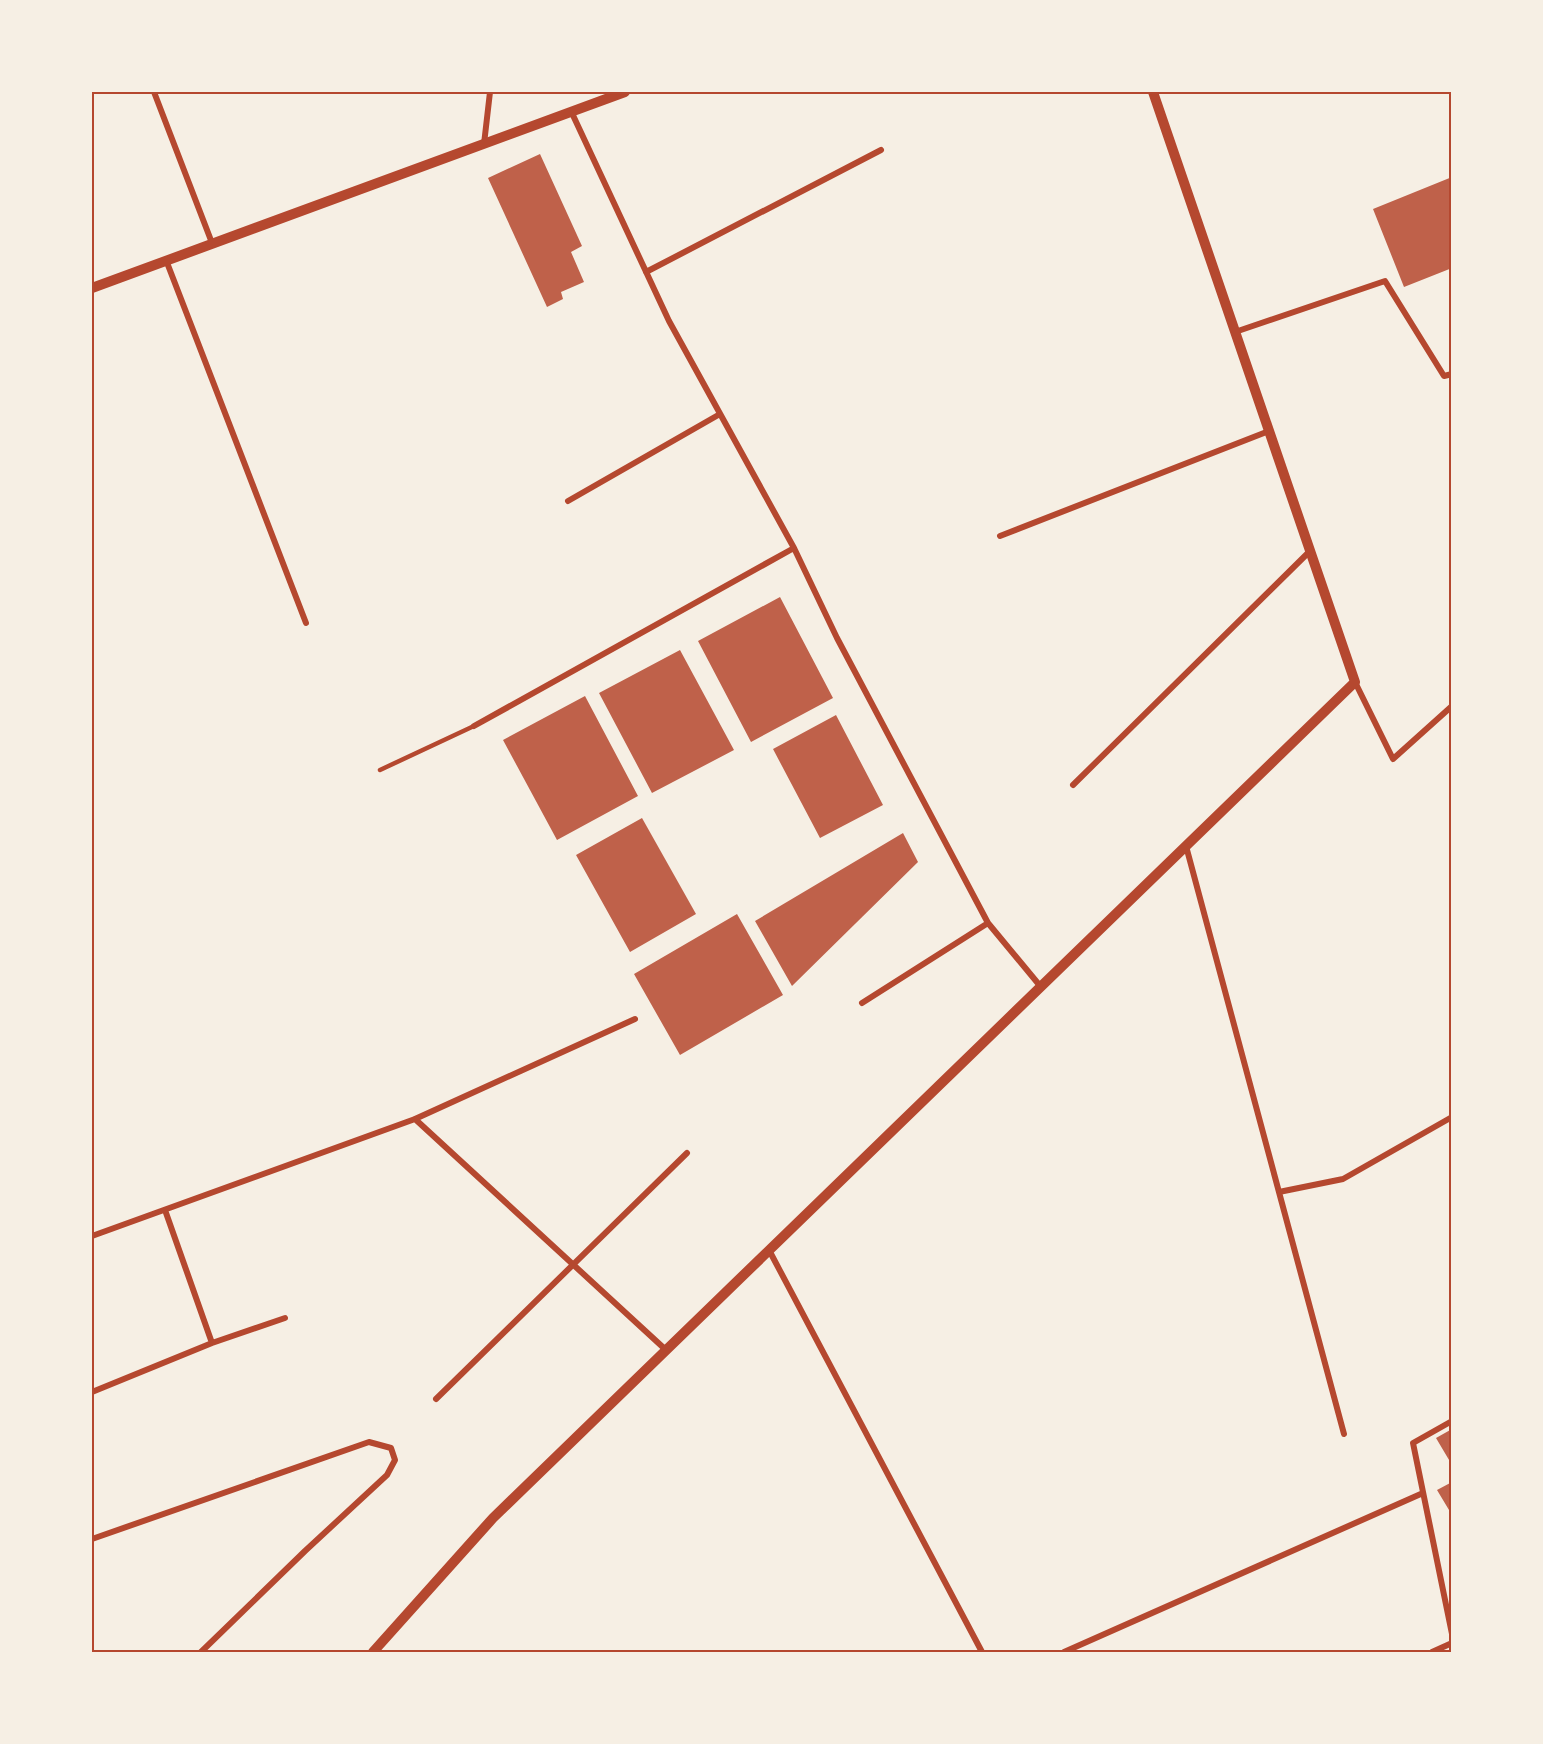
<svg xmlns="http://www.w3.org/2000/svg" width="1543" height="1744" font-family="'Open Sans',sans-serif">
	<style>
		.building { fill: #bf614a }
		.lines { fill: none; stroke-linecap: round; stroke-linejoin: round }
		.service { stroke: #b5482f; stroke-width: 4.5 }
		.minor { stroke: #b5482f; stroke-width: 6 }
		.tertiary { stroke: #b5482f; stroke-width: 10 }
		.neatline { fill: none; stroke: #b5482f; stroke-width: 2 }
	</style>
	<rect width="100%" height="100%" fill="#f6efe4"/>
	<path class="building" d="M540 154 582 246 571 252 584 282 561 292 563 299 547 307 488 178Z
		M1452 177V268L1404 287 1373 209Z
		M780 597 833 698 751 742 698 641Z
		M680 650 734 750 652 793 599 693Z
		M585 696 638 796 557 840 503 740Z
		M836 715 883 805 820 838 773 749Z
		M642 818 696 914 630 952 576 855Z
		M903 833 918 862 792 986 755 921Z
		M737 914 783 995 680 1055 634 974Z
		M1452 1429V1465L1436 1438Z
		M1452 1482V1515L1437 1490Z"/>
	<g class="lines">
		<path class="service" d="M380 770 474 726"/>
		<path class="minor" d="M154 92 212 243
			M571 111 669 321 794 548 837 638 988 923 1041 987
			M484 144 490 92
			M166 260 306 623
			M646 272 881 150
			M1235 332 1385 281 1444 376 1452 374
			M568 501 720 414
			M1000 536 1269 431
			M1355 682 1393 759 1452 706
			M474 726 794 548
			M1073 785 1310 551
			M1186 846 1344 1434
			M862 1003 988 923
			M415 1119 666 1350
			M1279 1192 1343 1179 1452 1117
			M165 1210 212 1343
			M92 1236 415 1119 635 1019
			M769 1250 982 1652
			M92 1392 212 1343 285 1318
			M436 1399 687 1153
			M1452 1421 1413 1443 1452 1634
			M92 1539 369 1442 391 1448 395 1460 387 1475 305 1551 201 1652
			M1064 1652 1423 1493
			M1432 1652 1452 1643"/>
		<path class="tertiary" d="M92 288 625 92
			M373 1652 493 1518 1355 682 1153 92"/>
	</g>
	<rect width="1543" height="1744" fill="none" stroke="#f6efe4" stroke-width="186"/>
	<rect x="93" y="93" width="1357" height="1558" class="neatline"/>
</svg>
